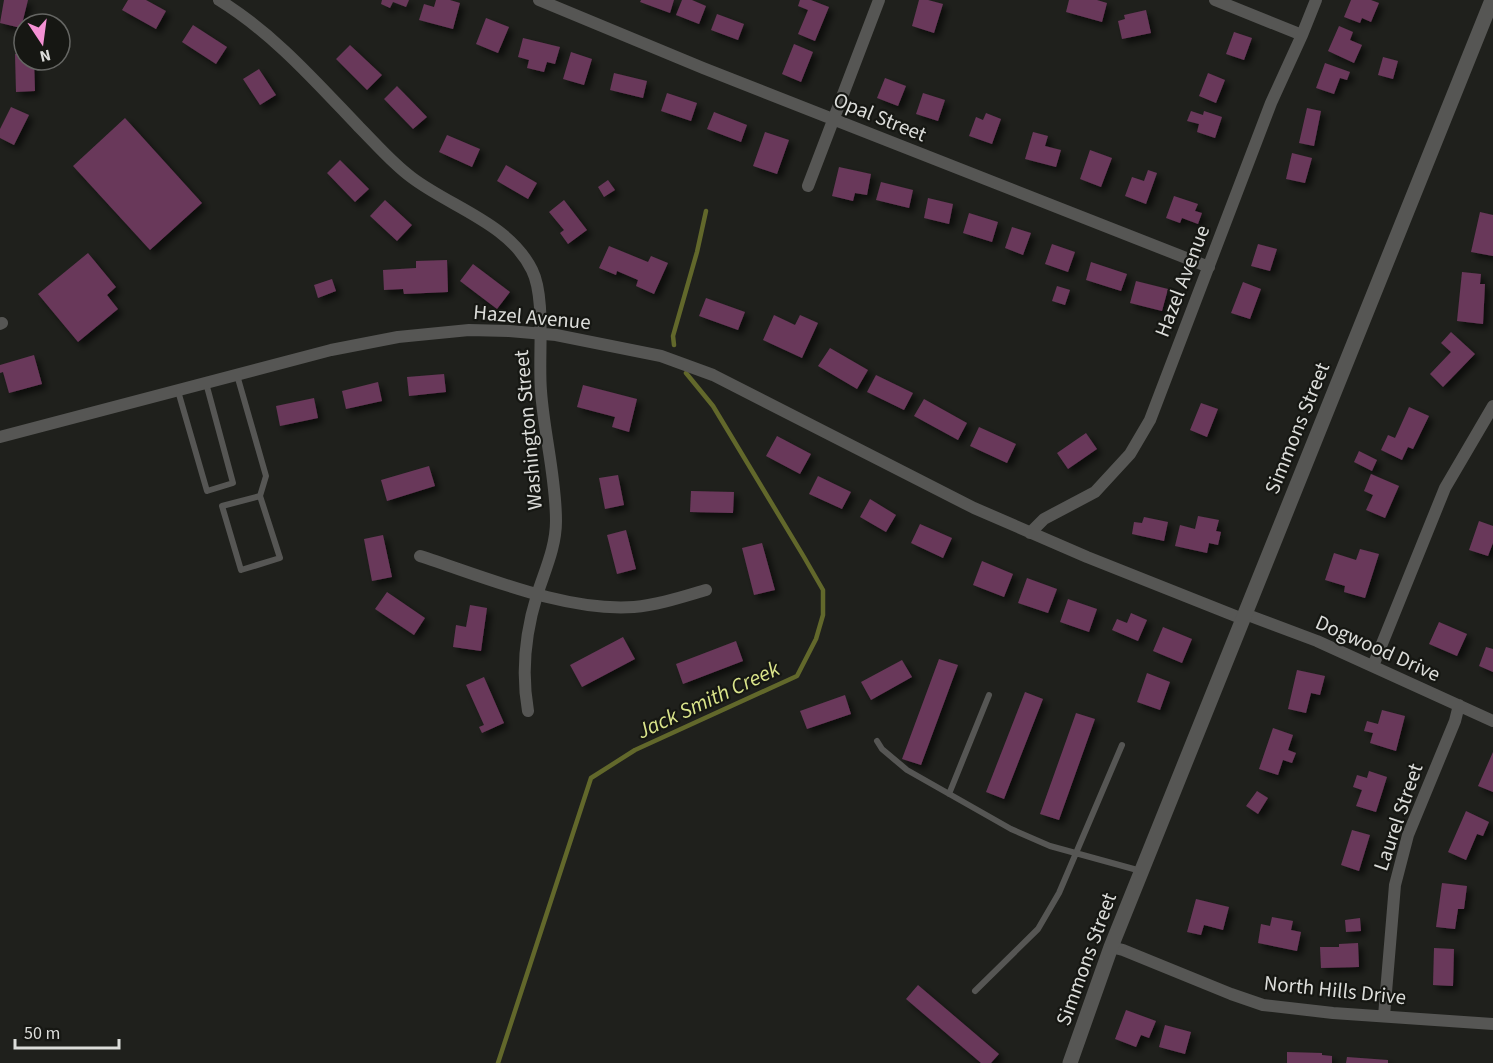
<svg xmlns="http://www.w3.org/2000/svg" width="1493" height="1063" font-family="'Source Sans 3',sans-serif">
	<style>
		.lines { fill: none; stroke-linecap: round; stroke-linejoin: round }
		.stream { stroke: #62682b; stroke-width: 4.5 }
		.building { fill: #69385a; filter: url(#shadow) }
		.service { stroke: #565654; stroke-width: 6 }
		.minor { stroke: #565654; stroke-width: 12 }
		.tertiary { stroke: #565654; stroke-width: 15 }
		.labels { text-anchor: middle; stroke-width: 4.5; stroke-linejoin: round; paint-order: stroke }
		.street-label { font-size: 21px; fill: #dcddda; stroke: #161713 }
		.water-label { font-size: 22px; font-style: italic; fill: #dbe58b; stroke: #161713 }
	</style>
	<defs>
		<filter id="shadow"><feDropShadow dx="4.5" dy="4.5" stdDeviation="3" flood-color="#0009"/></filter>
	</defs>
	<rect width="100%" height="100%" fill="#1f201c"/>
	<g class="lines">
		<path class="stream" d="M674 345 673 336 697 252 706 211
			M498 1063 591 778 635 750 797 676 816 639 823 615V590L804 557 713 406 686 373"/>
	</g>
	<path class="building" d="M4 0H28L21 28 0 23Z
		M128 0H146L166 11 156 29 122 10Z
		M382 0H409L406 7 393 2 390 8 381 4Z
		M436 0H450L460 3 453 29 419 20 424 4 434 7Z
		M641 0H674L670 13 640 2Z
		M682 0H692L706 6 699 24 676 15Z
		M800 0H811L829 7 815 41 798 34 808 10 798 6Z
		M919 0H928L943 4 934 33 912 26Z
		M1069 0H1097L1107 3 1102 22 1066 12Z
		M1351 0H1371L1379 3 1371 22 1362 18 1360 23 1344 17Z
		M1146 10 1151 33 1122 39 1118 21 1125 19 1124 15Z
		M717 14 744 24 738 40 711 30Z
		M486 18 509 27 498 53 476 44Z
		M193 25 227 47 216 64 182 42Z
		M1339 26 1353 32 1350 40 1362 45 1354 63 1328 51Z
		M1234 32 1252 38 1244 60 1226 54Z
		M523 38 560 47 555 64 547 62 544 72 527 68 529 60 518 57Z
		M794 44 813 52 801 82 782 74Z
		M350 45 382 75 367 90 336 59Z
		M571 52 592 59 584 85 563 79Z
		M15 54H24V60H34L35 91 16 92Z
		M1383 57 1398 61 1393 79 1378 75Z
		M1325 63 1350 72 1347 80 1340 78 1334 94 1316 88Z
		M259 69 276 95 260 105 243 79Z
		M614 73 647 81 643 98 610 90Z
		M1208 73 1225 80 1216 103 1199 96Z
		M885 78 906 86 898 106 877 98Z
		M397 86 427 117 413 129 384 99Z
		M667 93 697 103 691 121 661 111Z
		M923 93 945 100 938 121 916 114Z
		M11 107 29 115 14 145 0 138V129Z
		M1307 108 1321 111 1314 146 1299 143Z
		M1191 111 1203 115 1204 111 1222 117 1215 138 1197 132 1199 124 1187 121Z
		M714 112 747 125 741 142 707 129Z
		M986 113 1001 119 992 144 969 136 976 117 983 120Z
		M125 118 202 203 150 250 73 166Z
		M765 132 789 140 777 174 753 166Z
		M1033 132 1048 136 1045 146 1061 150 1056 167 1025 159Z
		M447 135 480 149 472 167 439 152Z
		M1090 150 1112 158 1101 187 1080 179Z
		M1292 153 1312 158 1305 183 1286 179Z
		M340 160 369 189 355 202 327 173Z
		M506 165 537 183 528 199 497 181Z
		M839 167 871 174 867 195 855 193 853 201 832 196Z
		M1148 170 1157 173 1146 204 1125 196 1132 177 1144 181Z
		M608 180 615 190 604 197 598 187Z
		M881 182 913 190 909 208 876 200Z
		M1174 196 1198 204 1195 211 1202 213 1198 224 1182 218 1180 223 1166 218Z
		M928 198 953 204 949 224 924 218Z
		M385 200 412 225 397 241 370 216Z
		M564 200 587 230 568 244 560 233 564 230 549 212Z
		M1480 212 1493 215V256L1471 252Z
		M969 213 998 222 992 242 963 233Z
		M1012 227 1031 233 1023 255 1005 248Z
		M1052 244 1075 252 1068 272 1045 264Z
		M1258 244 1277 249 1270 271 1251 266Z
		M609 246 648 262 651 256 668 263 654 294 636 286 638 280 617 271 616 275 599 268Z
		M88 253 116 287 107 295 118 309 78 342 38 294Z
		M447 260 448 292 404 294 403 289 384 290 383 270 416 268V261Z
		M1091 262 1127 274 1121 291 1086 280Z
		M473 264 510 292 497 309 460 281Z
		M1462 272 1481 274 1480 284H1485L1483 324 1457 321Z
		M332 279 336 291 318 298 314 285Z
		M1136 281 1168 289 1162 311 1130 303Z
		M1243 282 1261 289 1250 319 1231 313Z
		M1057 286 1070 290 1065 305 1052 301Z
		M706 298 745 312 738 330 699 316Z
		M774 315 795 325 800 315 818 323 802 358 763 340Z
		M1451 332 1475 354 1443 387 1430 374 1451 352 1441 343Z
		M830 348 868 370 857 389 818 366Z
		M34 355 42 384 9 393 3 372 0 373V365Z
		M444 374 446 392 409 396 407 377Z
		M876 375 913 393 904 410 867 392Z
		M378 382 382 401 346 409 342 391Z
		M583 385 637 399 629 432 612 427 615 417 577 407Z
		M314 398 318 418 280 426 276 406Z
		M924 399 967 423 958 440 914 416Z
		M1201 403 1218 409 1207 437 1190 430Z
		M1409 407 1429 416 1413 449 1408 447 1402 460 1381 450 1388 435 1395 438Z
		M979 427 1016 444 1007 463 970 446Z
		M1086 433 1097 449 1068 469 1057 453Z
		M777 436 811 454 800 474 766 456Z
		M1359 451 1377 460 1372 471 1354 462Z
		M429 466 435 486 387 501 381 480Z
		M1371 474 1399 486 1385 518 1366 510 1373 495 1364 491Z
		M618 475 624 505 605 509 599 478Z
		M818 476 851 492 842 509 809 494Z
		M691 491 734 492 733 513 690 512Z
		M870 499 896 515 886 532 860 517Z
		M1198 516 1219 520 1216 531 1221 532 1218 545 1209 543 1207 553 1175 546 1180 525 1195 529Z
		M1144 517 1168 522 1164 541 1132 534 1134 522 1142 523Z
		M1479 521 1493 526V543L1488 556 1469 550Z
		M920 524 952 538 943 558 911 543Z
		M626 530 636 569 617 574 607 535Z
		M383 535 392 577 372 581 364 539Z
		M762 543 775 590 754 595 742 548Z
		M1360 549 1379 554 1365 598 1344 592 1345 586 1325 580 1334 553 1356 560Z
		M982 561 1013 574 1004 597 973 585Z
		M1027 578 1057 589 1048 613 1018 603Z
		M387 592 425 618 414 635 375 609Z
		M1068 599 1097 609 1089 632 1060 622Z
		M470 605 487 608 481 651 453 647 456 625 466 627Z
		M1131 613 1147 620 1138 641 1112 630 1117 619 1127 623Z
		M1439 622 1467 634 1457 656 1429 644Z
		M1163 627 1192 639 1182 663 1153 651Z
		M623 637 635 659 582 687 570 665Z
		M736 641 743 661 683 684 676 664Z
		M1486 647 1493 649V672L1479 666Z
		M939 659 958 665 921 765 902 759Z
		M902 660 912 677 871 700 861 682Z
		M1297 670 1325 676 1320 695 1311 693 1306 713 1288 709Z
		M1147 673 1170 682 1160 710 1137 702Z
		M484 677 504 723 482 733 479 727 484 725 466 685Z
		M1025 692 1043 699 1004 799 986 792Z
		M845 695 851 714 807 729 800 711Z
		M1382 710 1405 716 1396 751 1370 743 1373 733 1364 731 1367 721 1378 724Z
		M1076 713 1095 719 1059 820 1040 814Z
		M1273 728 1293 735 1288 750 1296 753 1292 763 1283 760 1278 775 1259 769Z
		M1493 752V792L1478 786Z
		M1369 771 1387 777 1376 812 1356 806 1362 790 1353 787 1357 775 1367 778Z
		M1257 791 1268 798 1258 814 1246 806Z
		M1466 811 1489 822 1483 836 1477 834 1466 860 1448 852Z
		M1352 830 1370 835 1359 871 1341 865Z
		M1442 883 1467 886 1464 909H1458L1455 929 1436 927Z
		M1196 899 1229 907 1223 930 1204 925 1201 935 1187 932Z
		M1272 917 1293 921 1291 930 1301 932 1297 951 1258 943 1261 924 1270 926Z
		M1360 918 1361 931 1346 932 1345 920Z
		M1358 943 1359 967 1321 968 1320 947H1339V944Z
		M1434 948 1454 949 1453 986 1433 985Z
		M918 985 999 1054 991 1063H981L906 999Z
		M1126 1010 1156 1021 1149 1038 1141 1035 1136 1047 1115 1039Z
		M1165 1025 1191 1032 1185 1054 1159 1047Z
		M1287 1052 1322 1053V1055L1332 1056V1063H1287Z
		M1347 1057 1388 1060V1063H1346Z"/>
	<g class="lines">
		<path class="service" d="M237 375 266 476 260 496 222 506 241 570 280 558 260 496
			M178 391 207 491 233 483 206 383
			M877 741 882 749 907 770 1011 829 1050 846 1141 871
			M949 794 989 695
			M975 991 1038 929 1059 893 1122 745"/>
		<path class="minor" d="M219 0C274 34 315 81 359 127 376 144 392 163 411 177 450 207 509 223 532 270 546 298 538 357 541 391 544 434 556 477 556 521 556 547 545 570 537 595 525 634 521 671 528 711
			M539 0 703 68 1209 267
			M1215 0 1302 35
			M808 186 879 0
			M0 324 2 323
			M0 437 331 350 398 337 469 330 509 331 556 335 661 356 713 375 974 508 1087 557 1243 619
			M1030 533 1044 519 1095 492 1130 454 1150 420 1271 103 1302 35 1316 0
			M420 556C485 577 566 612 634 607 658 605 682 597 706 590
			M1245 614 1317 641 1493 721
			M1373 666 1445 488 1493 406
			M1111 947 1123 950 1231 994 1263 1005 1333 1013 1493 1024
			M1384 1016 1395 885 1408 835 1455 721 1459 705"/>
		<path class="tertiary" d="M1070 1063 1111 947 1492 0"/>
	</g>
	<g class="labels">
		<g class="street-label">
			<text transform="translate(880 117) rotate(22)" y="7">Opal Street</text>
			<text transform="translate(1182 281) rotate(-69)" y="7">Hazel Avenue</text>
			<text transform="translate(532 317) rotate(5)" y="7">Hazel Avenue</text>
			<text transform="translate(1297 428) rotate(-68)" y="7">Simmons Street</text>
			<text transform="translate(528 430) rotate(-95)" y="7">Washington Street</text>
			<text transform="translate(1378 648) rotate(24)" y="7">Dogwood Drive</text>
			<text transform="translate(1398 817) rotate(-71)" y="7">Laurel Street</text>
			<text transform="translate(1086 959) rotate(-70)" y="7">Simmons Street</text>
			<text transform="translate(1335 990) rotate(6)" y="7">North Hills Drive</text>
		</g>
		<g class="water-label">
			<text transform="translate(708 699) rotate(-25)" y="8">Jack Smith Creek</text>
		</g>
	</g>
	<g transform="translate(42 42) rotate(167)"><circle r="28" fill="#161713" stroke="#656663" stroke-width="1.5"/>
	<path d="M0-4.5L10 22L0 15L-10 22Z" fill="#f491d4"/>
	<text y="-9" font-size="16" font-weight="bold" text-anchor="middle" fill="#dcddda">N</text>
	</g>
	<path d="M15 1039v9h104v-9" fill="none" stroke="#dcddda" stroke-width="3"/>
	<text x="24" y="1039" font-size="18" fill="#dcddda" stroke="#161713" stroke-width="4.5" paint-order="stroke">50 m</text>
</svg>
